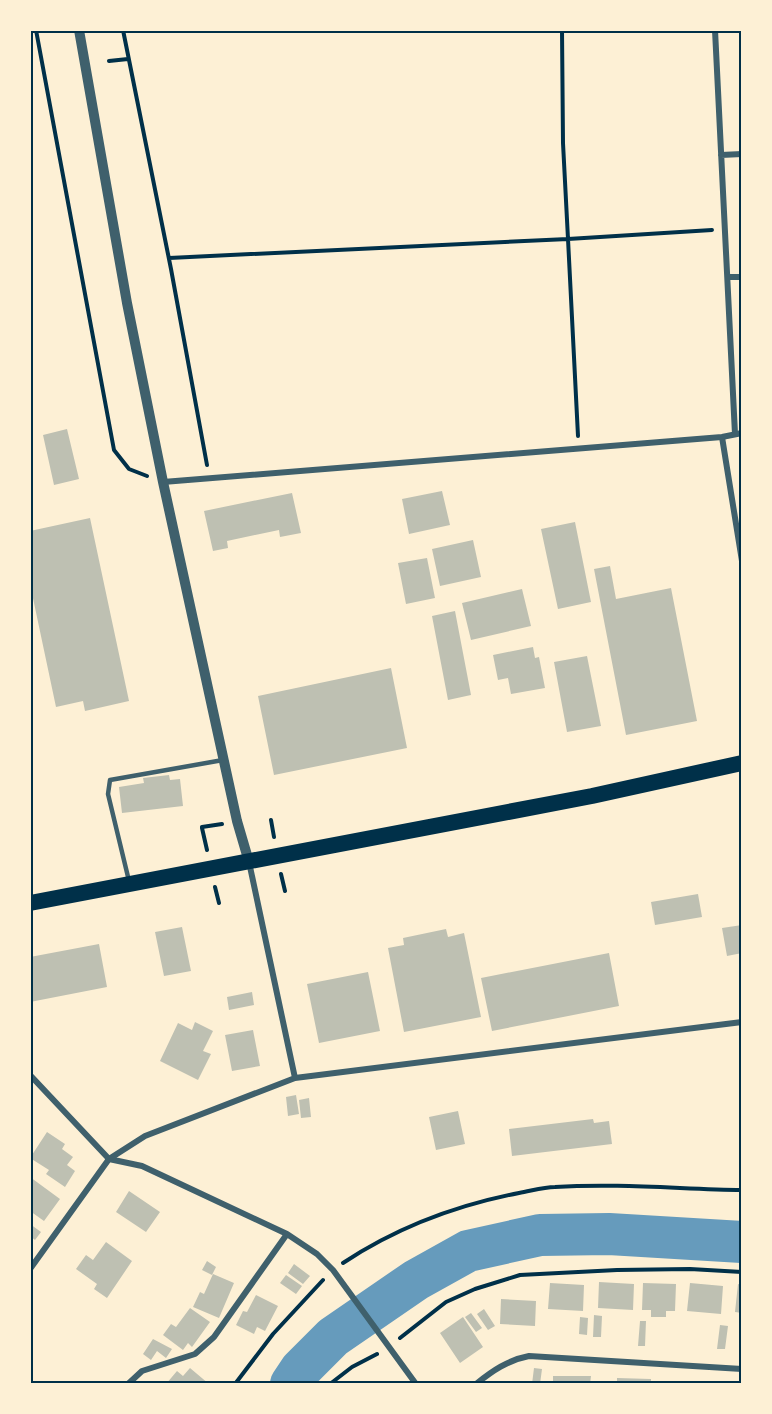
<svg xmlns="http://www.w3.org/2000/svg" width="772" height="1414" font-family="'DejaVu Sans',sans-serif">
	<style>
		.lines { fill: none; stroke-linecap: round; stroke-linejoin: round }
		.river { stroke: #669bbc; stroke-width: 42 }
		.building { fill: #bec0b2 }
		.path { stroke: #003049; stroke-width: 4 }
		.service { stroke: #3f606c; stroke-width: 4.5 }
		.minor { stroke: #3f606c; stroke-width: 6 }
		.tertiary { stroke: #3f606c; stroke-width: 10 }
		.trunk { stroke: #003049; stroke-width: 16 }
		.neatline { fill: none; stroke: #003049; stroke-width: 2 }
	</style>
	<rect width="100%" height="100%" fill="#fdf0d5"/>
	<g class="lines">
		<path class="river" d="M291 1384 301 1369 333 1337 416 1280 468 1251 540 1235 609 1234 742 1242"/>
	</g>
	<path class="building" d="M739 175H742V213H740Z
		M67 429 79 479 54 485 43 435Z
		M442 491 450 525 409 534 402 499Z
		M292 493 301 533 280 537 279 530 227 541 228 548 213 551 204 511Z
		M90 518 129 701 85 711 83 701 56 707 30 584V531Z
		M575 522 591 602 558 609 541 529Z
		M473 540 481 577 440 586 432 549Z
		M427 558 435 598 406 604 398 563Z
		M610 566 616 599 671 588 697 721 626 735 594 569Z
		M522 589 531 626 471 640 462 603Z
		M455 611 471 695 448 700 432 616Z
		M533 647 535 658 539 657 545 688 511 694 508 678 498 680 493 655Z
		M587 656 601 726 567 732 554 662Z
		M391 668 407 748 274 775 258 696Z
		M169 775 170 780 180 779 183 806 122 813 119 787 144 783 143 778Z
		M698 894 702 917 655 925 651 902Z
		M742 925V953L727 956 722 928Z
		M182 927 191 971 164 976 155 932Z
		M446 929 448 937 464 933 481 1017 404 1032 388 948 404 945 403 938Z
		M99 944 107 987 30 1002V957Z
		M609 953 619 1006 492 1031 481 978Z
		M368 972 380 1031 319 1043 307 984Z
		M252 992 254 1005 229 1010 227 997Z
		M195 1022 213 1031 203 1051 211 1054 198 1080 160 1061 178 1023 192 1030Z
		M253 1030 260 1066 232 1071 225 1035Z
		M296 1095 299 1114 288 1116 286 1097Z
		M309 1098 311 1117 301 1118 299 1100Z
		M458 1111 465 1144 436 1150 429 1117Z
		M593 1119 594 1123 609 1121 612 1144 512 1156 509 1129Z
		M47 1132 65 1144 62 1149 73 1157 67 1165 75 1171 65 1187 46 1174 49 1170 30 1158Z
		M30 1177 60 1199 44 1221 30 1211Z
		M129 1191 160 1212 146 1232 116 1212Z
		M30 1224 41 1232 35 1240 30 1236Z
		M106 1242 132 1261 107 1298 94 1289 97 1284 76 1269 86 1255 93 1260Z
		M207 1261 216 1267 212 1275 202 1270Z
		M294 1264 310 1276 303 1284 288 1273Z
		M213 1274 234 1283 219 1318 193 1307 200 1292 204 1294Z
		M286 1275 302 1286 296 1294 280 1283Z
		M599 1282 634 1284 633 1310 598 1308Z
		M550 1283 584 1285 583 1311 548 1309Z
		M643 1283 676 1284 675 1311H666V1317H651V1310H642Z
		M690 1283 723 1286 721 1314 687 1311Z
		M738 1284 742 1285V1313L735 1312Z
		M256 1295 278 1306 265 1331 257 1327 254 1334 236 1325 243 1311 247 1312Z
		M501 1299 536 1301 535 1326 500 1324Z
		M190 1308 210 1322 192 1347 188 1343 183 1350 163 1335 171 1324 176 1327Z
		M484 1309 495 1326 488 1330 477 1314Z
		M471 1313 482 1328 476 1332 465 1317Z
		M594 1315 602 1316 601 1337H593Z
		M463 1317 483 1347 460 1363 440 1333Z
		M580 1317 588 1318 587 1335 579 1334Z
		M640 1321H646L645 1346H638Z
		M720 1325 728 1326 725 1349H717Z
		M153 1339 172 1349 166 1358 157 1351 151 1360 143 1354Z
		M190 1368 209 1384H166L177 1371 183 1376Z
		M534 1368 542 1369 540 1384H532Z
		M553 1376H591L590 1384H553Z
		M617 1378 651 1379V1384H617Z"/>
	<g class="lines">
		<path class="path" d="M36 30 114 450 129 469 147 476
			M123 30 171 269 207 465
			M562 30 563 143 568 239 712 230
			M109 61 128 59
			M169 258 568 239 578 436
			M271 820 274 837
			M202 827 222 824
			M202 828 207 850
			M281 874 285 891
			M215 887 219 903
			M343 1263C396 1228 457 1205 519 1193 531 1191 543 1187 555 1187 617 1183 680 1189 742 1190
			M400 1338 446 1302 475 1289 520 1275 617 1270 690 1269 742 1272
			M235 1384 273 1334 323 1280
			M330 1384 352 1367 377 1354"/>
		<path class="service" d="M129 881 108 794 110 780 223 760"/>
		<path class="minor" d="M715 30 735 434
			M721 155 742 154
			M728 277H742
			M722 437 742 561
			M163 482 722 437 742 433
			M249 862 295 1078
			M30 1075 109 1159 30 1269
			M287 1234 142 1166 109 1159 145 1136 295 1078 742 1022
			M128 1384 142 1371 195 1354 214 1337 287 1234 317 1254 333 1270 416 1384
			M476 1384C492 1371 508 1360 529 1356L742 1369"/>
		<path class="tertiary" d="M79 30 127 303 163 482 237 821 249 862"/>
		<path class="trunk" d="M30 903 592 796 742 763"/>
	</g>
	<rect width="772" height="1414" fill="none" stroke="#fdf0d5" stroke-width="63"/>
	<rect x="32" y="32" width="708" height="1350" class="neatline"/>
</svg>
